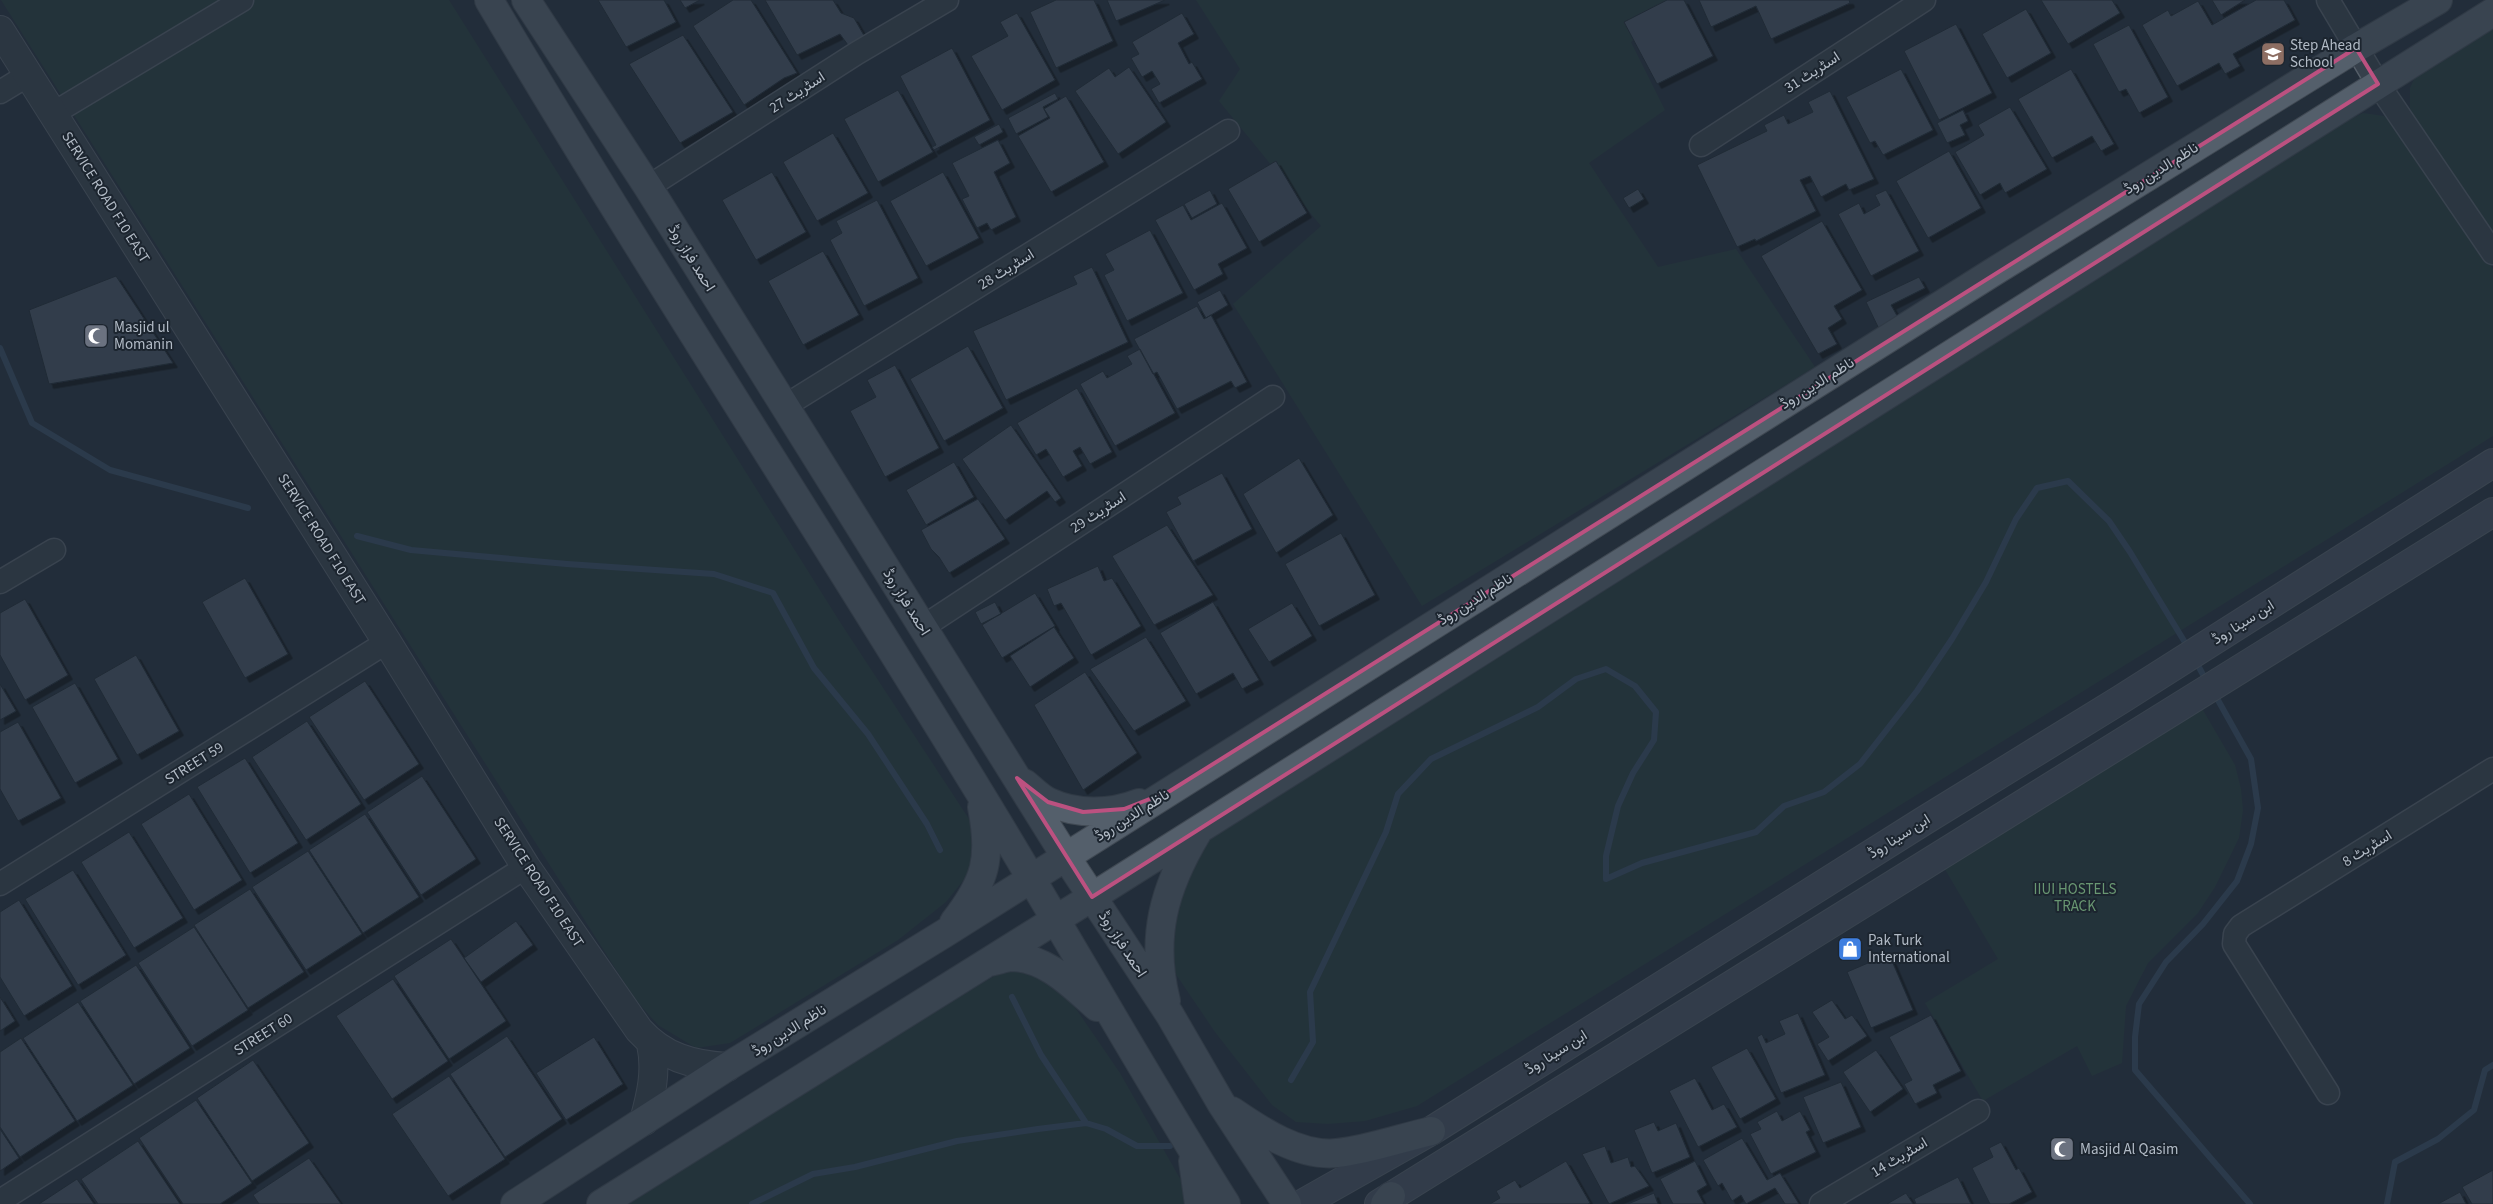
<svg xmlns="http://www.w3.org/2000/svg" width="2493" height="1204" font-family="'Source Sans 3',Vazirmatn,sans-serif">
	<style>
		.green { fill: #253a3b }
		.lines { fill: none; stroke-linecap: round; stroke-linejoin: round }
		.stream { stroke: #364a61; stroke-width: 6 }
		.building { fill: #44515e; stroke: #1e2731; filter: url(#shadow) }
		.minor-casing { stroke: #555e68; stroke-width: 25 }
		.tertiary-casing { stroke: #555e68; stroke-width: 30 }
		.secondary-casing { stroke: #555e68; stroke-width: 30 }
		.primary-casing { stroke: #404953; stroke-width: 30 }
		.minor { stroke: #36404b; stroke-width: 22 }
		.tertiary { stroke: #36404b; stroke-width: 28 }
		.secondary { stroke: #454f5e; stroke-width: 28 }
		.primary { stroke: #545f6b; stroke-width: 28 }
		.marked { fill: none; stroke: #bc5180; stroke-width: 4; stroke-linejoin: round }
		.labels { text-anchor: middle; stroke-width: 4; stroke-linejoin: round; paint-order: stroke }
		.poi-label { font-size: 15px; fill: #b2bbc6; stroke: #1c252f; text-anchor: start }
		.street-label { font-size: 15px; fill: #b2bbc6; stroke: #1c252f }
		.park-label { font-size: 15px; fill: #699772; stroke: #1c252f }
	</style>
	<defs>
		<filter id="shadow"><feDropShadow dx="4.5" dy="4.5" stdDeviation="0" flood-color="#0009"/></filter>
	</defs>
	<rect width="100%" height="100%" fill="#232e3a"/>
	<path class="green" d="M1 0H449L840 622 971 822 978 862 946 902 898 940 730 1043 696 1048 658 1025 634 998Z
		M1196 0H1675L1679 5 1631 42 1665 110 1589 163 1658 267 1736 249 1815 367 1422 606 1233 304 1321 226 1219 101 1240 69Z
		M2493 19V231L2410 111V88L2420 66Z
		M2363 113 2384 116 2399 127 2493 269V436L1417 1106 1365 1121 1328 1124 1296 1122 1272 1105 1215 1032 1171 967 1172 895 1199 843 2317 135Z
		M2200 705 2235 765 2241 789 2243 810 2239 838 2215 887 2198 913 2148 963 2126 1006 2122 1063 2092 1076 2077 1046 1983 1101 1925 1003 1998 959 1943 866Z
		M1013 965 1029 971 1072 1003 1120 1073 1186 1189 1187 1204H622L767 1111Z"/>
	<g class="lines">
		<path class="stream" d="M0 348 32 423 110 470 248 508
			M357 536 411 550 567 564 714 574 773 593 814 668 868 734 927 824 940 850
			M2195 660 2207 682
			M2214 693 2251 759 2258 808 2251 844 2237 881 2203 924 2166 962 2139 1004 2135 1037V1070L2250 1204
			M1012 997 1041 1055 1086 1123
			M1291 1080 1313 1042 1310 992 1386 832 1398 794 1431 759 1538 707 1576 679 1606 669 1635 686 1656 712 1654 740 1633 773 1618 806 1606 856V879L1642 863 1756 832 1784 806 1824 792 1860 764 1917 691 1952 639 1986 582 2016 519 2037 488 2068 481 2109 521 2130 552 2189 649
			M752 1204 813 1174 855 1167 957 1141 1038 1129 1086 1123 1106 1129 1137 1146H1170
			M2387 1204 2395 1162 2438 1139 2474 1110 2485 1070 2493 1065"/>
	</g>
	<path class="building" d="M598 0H664L676 22 626 47Z
		M680 0H700L685 8Z
		M733 0H751L797 73 784 78 744 105 693 26Z
		M765 0H833L841 13 854 18 866 39 850 48 840 34 797 55Z
		M1056 0H1094L1113 41 1056 68 1030 12Z
		M1107 0H1165L1116 21Z
		M1667 0H1684L1713 56 1657 84 1624 22Z
		M1699 0H1849L1850 3 1771 39 1756 6 1711 27Z
		M2041 0H2112L2120 13 2068 44Z
		M2212 0H2245L2221 15Z
		M2256 0H2284L2295 20 2233 54 2240 66 2225 74 2219 63 2177 86 2142 25 2168 10 2171 16 2198 1 2212 25Z
		M2026 9 2051 53 2007 78 1982 34Z
		M1017 13 1055 80 1002 110 971 56 1008 36 1000 22Z
		M1182 13 1194 34 1178 43 1189 64 1192 62 1202 79 1159 103 1151 89 1160 84 1152 71 1142 77 1131 58 1139 54 1132 42Z
		M1956 24 1992 93 1939 120 1904 51Z
		M2129 25 2168 97 2139 113 2126 89 2119 92 2093 44Z
		M683 35 733 112 680 143 629 64Z
		M952 48 990 120 934 150 932 147 936 145 900 76Z
		M1129 67 1166 122 1118 154 1075 91 1109 68 1115 77Z
		M1901 69 1933 130 1883 155 1875 141 1870 143 1846 97Z
		M2071 69 2114 144 2101 151 2092 136 2052 158 2018 99Z
		M898 90 933 152 878 182 844 119Z
		M1830 91 1874 179 1849 190 1846 184 1821 197 1810 176 1800 180 1816 211 1756 241 1755 239 1737 247 1697 165 1767 131 1764 125 1784 115 1788 124 1813 112 1808 102Z
		M1055 93 1058 99 1043 107 1048 117 1016 134 1008 118Z
		M1066 96 1104 162 1051 192 1018 136 1050 118 1044 109Z
		M2010 107 2047 169 2005 193 2000 183 1980 195 1955 152 1984 135 1978 125Z
		M1963 110 1968 121 1960 125 1965 135 1947 143 1937 123Z
		M999 124 1003 132 979 145 974 137Z
		M833 133 868 193 817 221 783 162Z
		M998 140 1010 163 994 172 1016 217 991 230 987 223 977 228 962 199 969 196 952 163Z
		M1949 151 1981 208 1928 238 1896 181Z
		M1276 161 1307 213 1259 242 1228 189Z
		M772 172 806 232 756 260 722 200Z
		M943 172 979 238 926 266 890 201Z
		M1638 189 1644 199 1629 208 1623 198Z
		M1210 190 1217 204 1192 218 1184 204Z
		M1886 190 1919 251 1871 276 1838 214 1859 203 1864 214 1880 205 1875 195Z
		M877 200 918 278 864 306 830 240 842 233 836 221Z
		M1222 203 1247 248 1218 264 1223 274 1194 290 1155 220 1183 205 1191 220Z
		M1822 221 1862 290 1834 306 1842 319 1828 328 1837 344 1818 354 1761 256Z
		M1150 230 1183 293 1127 321 1104 275 1114 270 1105 254Z
		M823 251 859 315 803 345 768 281Z
		M1092 267 1128 342 1006 400 973 331 1077 284 1073 276Z
		M116 276 173 363 49 384 29 310Z
		M1919 277 1925 288 1891 305 1900 321 1880 331 1866 302Z
		M1220 290 1228 305 1206 318 1197 302Z
		M1197 306 1204 319 1211 315 1247 382 1235 388 1231 381 1177 409 1157 372 1153 374 1134 339Z
		M968 346 1003 408 944 441 910 379Z
		M1140 349 1175 413 1115 446 1080 384 1103 371 1107 378 1132 364 1127 356Z
		M895 365 939 448 885 477 850 411 876 397 867 380Z
		M1077 388 1112 452 1090 464 1080 447 1073 451 1082 466 1063 477 1046 449 1036 455 1017 423Z
		M1011 425 1061 498 1055 502 1047 491 1005 520 962 459Z
		M1299 458 1333 515 1276 553 1243 494Z
		M954 462 974 497 926 525 906 490Z
		M1222 473 1252 529 1193 561 1166 512 1181 504 1177 497Z
		M978 499 1005 539 949 573 939 557 931 549 921 530Z
		M1167 525 1213 595 1154 625 1112 556Z
		M1341 533 1375 595 1319 626 1285 564Z
		M1098 566 1104 581 1112 578 1141 626 1091 655 1061 603 1054 606 1047 589Z
		M245 578 288 654 245 678 202 602Z
		M1035 593 1055 626 1002 658 982 625Z
		M25 599 68 675 25 700 0 655V613Z
		M995 602 1001 614 981 624 975 612Z
		M1213 602 1259 680 1242 689 1233 673 1196 694 1160 633Z
		M1292 603 1312 636 1269 662 1248 629Z
		M1054 627 1074 658 1030 687 1010 656Z
		M1146 637 1186 701 1134 731 1090 669Z
		M136 655 179 731 137 755 94 679Z
		M1085 672 1137 753 1083 790 1034 705Z
		M365 681 419 764 364 800 309 717Z
		M75 683 118 759 75 783 32 707Z
		M0 684 16 711 0 720Z
		M307 721 361 804 306 840 252 757Z
		M18 722 61 798 18 821 0 789V732Z
		M245 758 298 843 250 873 197 787Z
		M422 776 476 859 421 895 367 812Z
		M189 794 242 880 194 910 141 824Z
		M365 814 419 897 363 933 309 850Z
		M129 832 183 918 134 948 81 862Z
		M308 851 362 934 306 970 252 887Z
		M73 870 126 955 78 985 25 899Z
		M250 889 304 972 248 1008 194 925Z
		M19 900 72 986 24 1016 0 977V912Z
		M516 921 533 945 481 982 464 958Z
		M194 927 248 1010 192 1046 138 963Z
		M451 939 506 1021 449 1059 394 976Z
		M1889 954 1913 1010 1871 1028 1847 972Z
		M136 965 190 1048 134 1084 80 1001Z
		M393 979 448 1061 392 1099 336 1016Z
		M0 997 15 1021 0 1031Z
		M1832 1000 1845 1019 1852 1015 1867 1036 1828 1061 1817 1044 1829 1037 1812 1012Z
		M78 1002 133 1085 77 1121 23 1038Z
		M1798 1013 1825 1075 1781 1093 1757 1037 1762 1034 1766 1043 1785 1034 1779 1021Z
		M1931 1015 1961 1071 1933 1085 1937 1093 1915 1104 1904 1084 1912 1080 1889 1037Z
		M507 1036 562 1119 505 1157 450 1074Z
		M594 1037 623 1084 566 1120 536 1073Z
		M21 1038 75 1121 20 1157 0 1127V1052Z
		M1747 1048 1776 1099 1740 1119 1711 1067Z
		M1876 1050 1903 1089 1870 1112 1843 1072Z
		M253 1060 309 1143 252 1181 197 1098Z
		M449 1076 505 1159 448 1196 392 1114Z
		M1695 1078 1712 1110 1724 1104 1737 1127 1698 1147 1669 1091Z
		M1841 1082 1861 1127 1823 1143 1803 1097Z
		M196 1100 252 1183 220 1204H183L139 1138Z
		M1777 1111 1782 1121 1800 1111 1810 1130 1806 1132 1816 1152 1771 1174 1750 1134 1761 1129 1757 1122Z
		M1654 1122 1658 1131 1676 1123 1690 1157 1652 1173 1634 1130Z
		M0 1129 19 1158 0 1171Z
		M1742 1138 1767 1180 1780 1173 1799 1204H1785L1775 1188 1746 1204 1741 1195 1732 1201 1722 1183 1718 1186 1703 1160Z
		M138 1141 180 1204H98L81 1179Z
		M2001 1142 2016 1170 2019 1168 2032 1192 2009 1204H1990L1972 1168 1993 1157 1989 1148Z
		M1605 1146 1611 1163 1628 1157 1631 1167 1635 1166 1649 1186 1609 1204 1582 1154Z
		M309 1158 341 1204H259L253 1195Z
		M1566 1161 1590 1203 1588 1204H1490L1500 1198 1496 1191 1515 1180 1520 1188Z
		M1695 1161 1707 1185 1697 1191 1704 1204H1673L1660 1179Z
		M2493 1170V1204H2472L2462 1187Z
		M1958 1177 1971 1204H1916L1914 1199Z
		M77 1179 94 1204H39Z
		M2460 1192 2466 1204H2438Z
		M1654 1193 1658 1204H1628Z
		M1906 1193 1913 1204H1887Z"/>
	<g class="lines">
		<defs>
			<path id="minor" d="M2328 0 2378 84 2493 253
				M0 92 28 75
				M54 113 242 0
				M1701 145 1924 0
				M648 187 857 53 947 0
				M785 406 1228 131
				M0 582 54 550
				M923 627 1273 397
				M0 884 387 642
				M2328 1093 2234 944 2235 934 2241 926 2493 769
				M0 1201 526 867
				M1821 1204 1978 1111"/>
			<path id="tertiary" d="M0 30 387 642 526 867 639 1030C663 1057 692 1065 727 1067
				M644 1121C651 1095 657 1071 651 1044"/>
			<path id="secondary" d="M1302 1204 1431 1131 1922 822 2120 700 2493 463
				M1379 1204 2493 512"/>
			<path id="primary" d="M489 0C647 267 817 526 978 790 1062 927 1140 1068 1226 1204
				M526 0 648 187 1066 857 1170 1015 1221 1103 1287 1204
				M1024 783C1032 789 1040 798 1049 802 1077 815 1111 814 1139 803
				M954 922C986 881 992 858 982 807
				M989 962C996 961 1004 958 1011 957 1046 957 1073 986 1097 1007
				M1166 1001C1150 937 1164 888 1197 833
				M1232 1111C1261 1131 1300 1157 1337 1153 1367 1150 1401 1138 1431 1131
				M1193 1161 1199 1204
				M515 1204 727 1067 945 933 1998 269 2356 48 2438 0
				M601 1204 1092 897 2493 12
				M1385 1204 1391 1196"/>
		</defs>
		<use href="#minor" class="minor-casing"/>
		<use href="#tertiary" class="tertiary-casing"/>
		<use href="#secondary" class="secondary-casing"/>
		<use href="#primary" class="primary-casing"/>
		<use href="#minor" class="minor"/>
		<use href="#tertiary" class="tertiary"/>
		<use href="#secondary" class="secondary"/>
		<use href="#primary" class="primary"/>
	</g>
	<path d="M0 0H2493V1204H0ZM2356 48 2378 84 1092 897 1017 778 1048 802 1083 812 1124 809 1170 791Z" fill="#232e3a" fill-opacity=".55" fill-rule="evenodd"/>
	<path class="marked" d="M2356 48 2378 84 1092 897 1017 778 1048 802 1083 812 1124 809 1170 791Z"/>
	<defs>
		<symbol id="school-square" viewBox="-11 -11 22 22"><rect x="-9" y="-9" width="18" height="18" rx="4" fill="#8d6e63" stroke="#1c252f"/><path d="M0-5L7-2L0 1L-7-2ZM-4 1L0 2.5L4 1V4Q0 6-4 4Z" fill="#fff"/></symbol>
		<symbol id="mosque-square" viewBox="-11 -11 22 22"><rect x="-9" y="-9" width="18" height="18" rx="4" fill="#6b7280" stroke="#1c252f"/><path d="M3.5-4.9A6 6 0 1 0 3.5 4.9A5 5 0 1 1 3.5-4.9Z" fill="#fff"/></symbol>
		<symbol id="shop-square" viewBox="-11 -11 22 22"><rect x="-9" y="-9" width="18" height="18" rx="4" fill="#3f7fe0" stroke="#1c252f"/><path d="M-5-2.5h2.3a2.7 3.5 0 0 1 5.4 0H5L5.5 6h-11ZM-1.5-2.5h3a1.5 2.3 0 0 0-3 0Z" fill="#fff"/></symbol>
	</defs>
	<g fill-rule="evenodd">
		<use href="#school-square" x="2259" y="40" width="28" height="28"/>
		<use href="#mosque-square" x="82" y="322" width="28" height="28"/>
		<use href="#shop-square" x="1836" y="935" width="28" height="28"/>
		<use href="#mosque-square" x="2048" y="1135" width="28" height="28"/>
	</g>
	<g class="labels">
		<g class="poi-label">
			<text x="2290" y="50">Step Ahead<tspan x="2290" dy="17">School</tspan></text>
			<text x="114" y="332">Masjid ul<tspan x="114" dy="17">Momanin</tspan></text>
			<text x="1868" y="945">Pak Turk<tspan x="1868" dy="17">International</tspan></text>
			<text x="2080" y="1154">Masjid Al Qasim</text>
		</g>
		<g class="street-label">
			<text transform="translate(1812 72) rotate(-33)" y="5">اسٹریٹ 31</text>
			<text transform="translate(797 92) rotate(-33)" y="5">اسٹریٹ 27</text>
			<text transform="translate(2161 168) rotate(-32)" y="5">ناظم الدین روڈ</text>
			<text transform="translate(106 197) rotate(58)" y="5">SERVICE ROAD F10 EAST</text>
			<text transform="translate(692 258) rotate(58)" y="5">احمد فراز روڈ</text>
			<text transform="translate(1006 269) rotate(-32)" y="5">اسٹریٹ 28</text>
			<text transform="translate(1817 383) rotate(-32)" y="5">ناظم الدین روڈ</text>
			<text transform="translate(1098 512) rotate(-33)" y="5">اسٹریٹ 29</text>
			<text transform="translate(322 539) rotate(58)" y="5">SERVICE ROAD F10 EAST</text>
			<text transform="translate(1475 599) rotate(-32)" y="5">ناظم الدین روڈ</text>
			<text transform="translate(907 602) rotate(58)" y="5">احمد فراز روڈ</text>
			<text transform="translate(2243 622) rotate(-32)" y="5">ابن سینا روڈ</text>
			<text transform="translate(194 763) rotate(-32)" y="5">STREET 59</text>
			<text transform="translate(1132 815) rotate(-32)" y="5">ناظم الدین روڈ</text>
			<text transform="translate(1899 836) rotate(-32)" y="5">ابن سینا روڈ</text>
			<text transform="translate(2367 848) rotate(-32)" y="5">اسٹریٹ 8</text>
			<text transform="translate(539 882) rotate(57)" y="5">SERVICE ROAD F10 EAST</text>
			<text transform="translate(1123 944) rotate(57)" y="5">احمد فراز روڈ</text>
			<text transform="translate(789 1030) rotate(-32)" y="5">ناظم الدین روڈ</text>
			<text transform="translate(263 1034) rotate(-32)" y="5">STREET 60</text>
			<text transform="translate(1556 1052) rotate(-32)" y="5">ابن سینا روڈ</text>
			<text transform="translate(1899 1157) rotate(-31)" y="5">اسٹریٹ 14</text>
		</g>
		<g class="park-label">
			<text x="2075" y="894">IIUI HOSTELS<tspan x="2075" dy="17">TRACK</tspan></text>
		</g>
	</g>
</svg>
